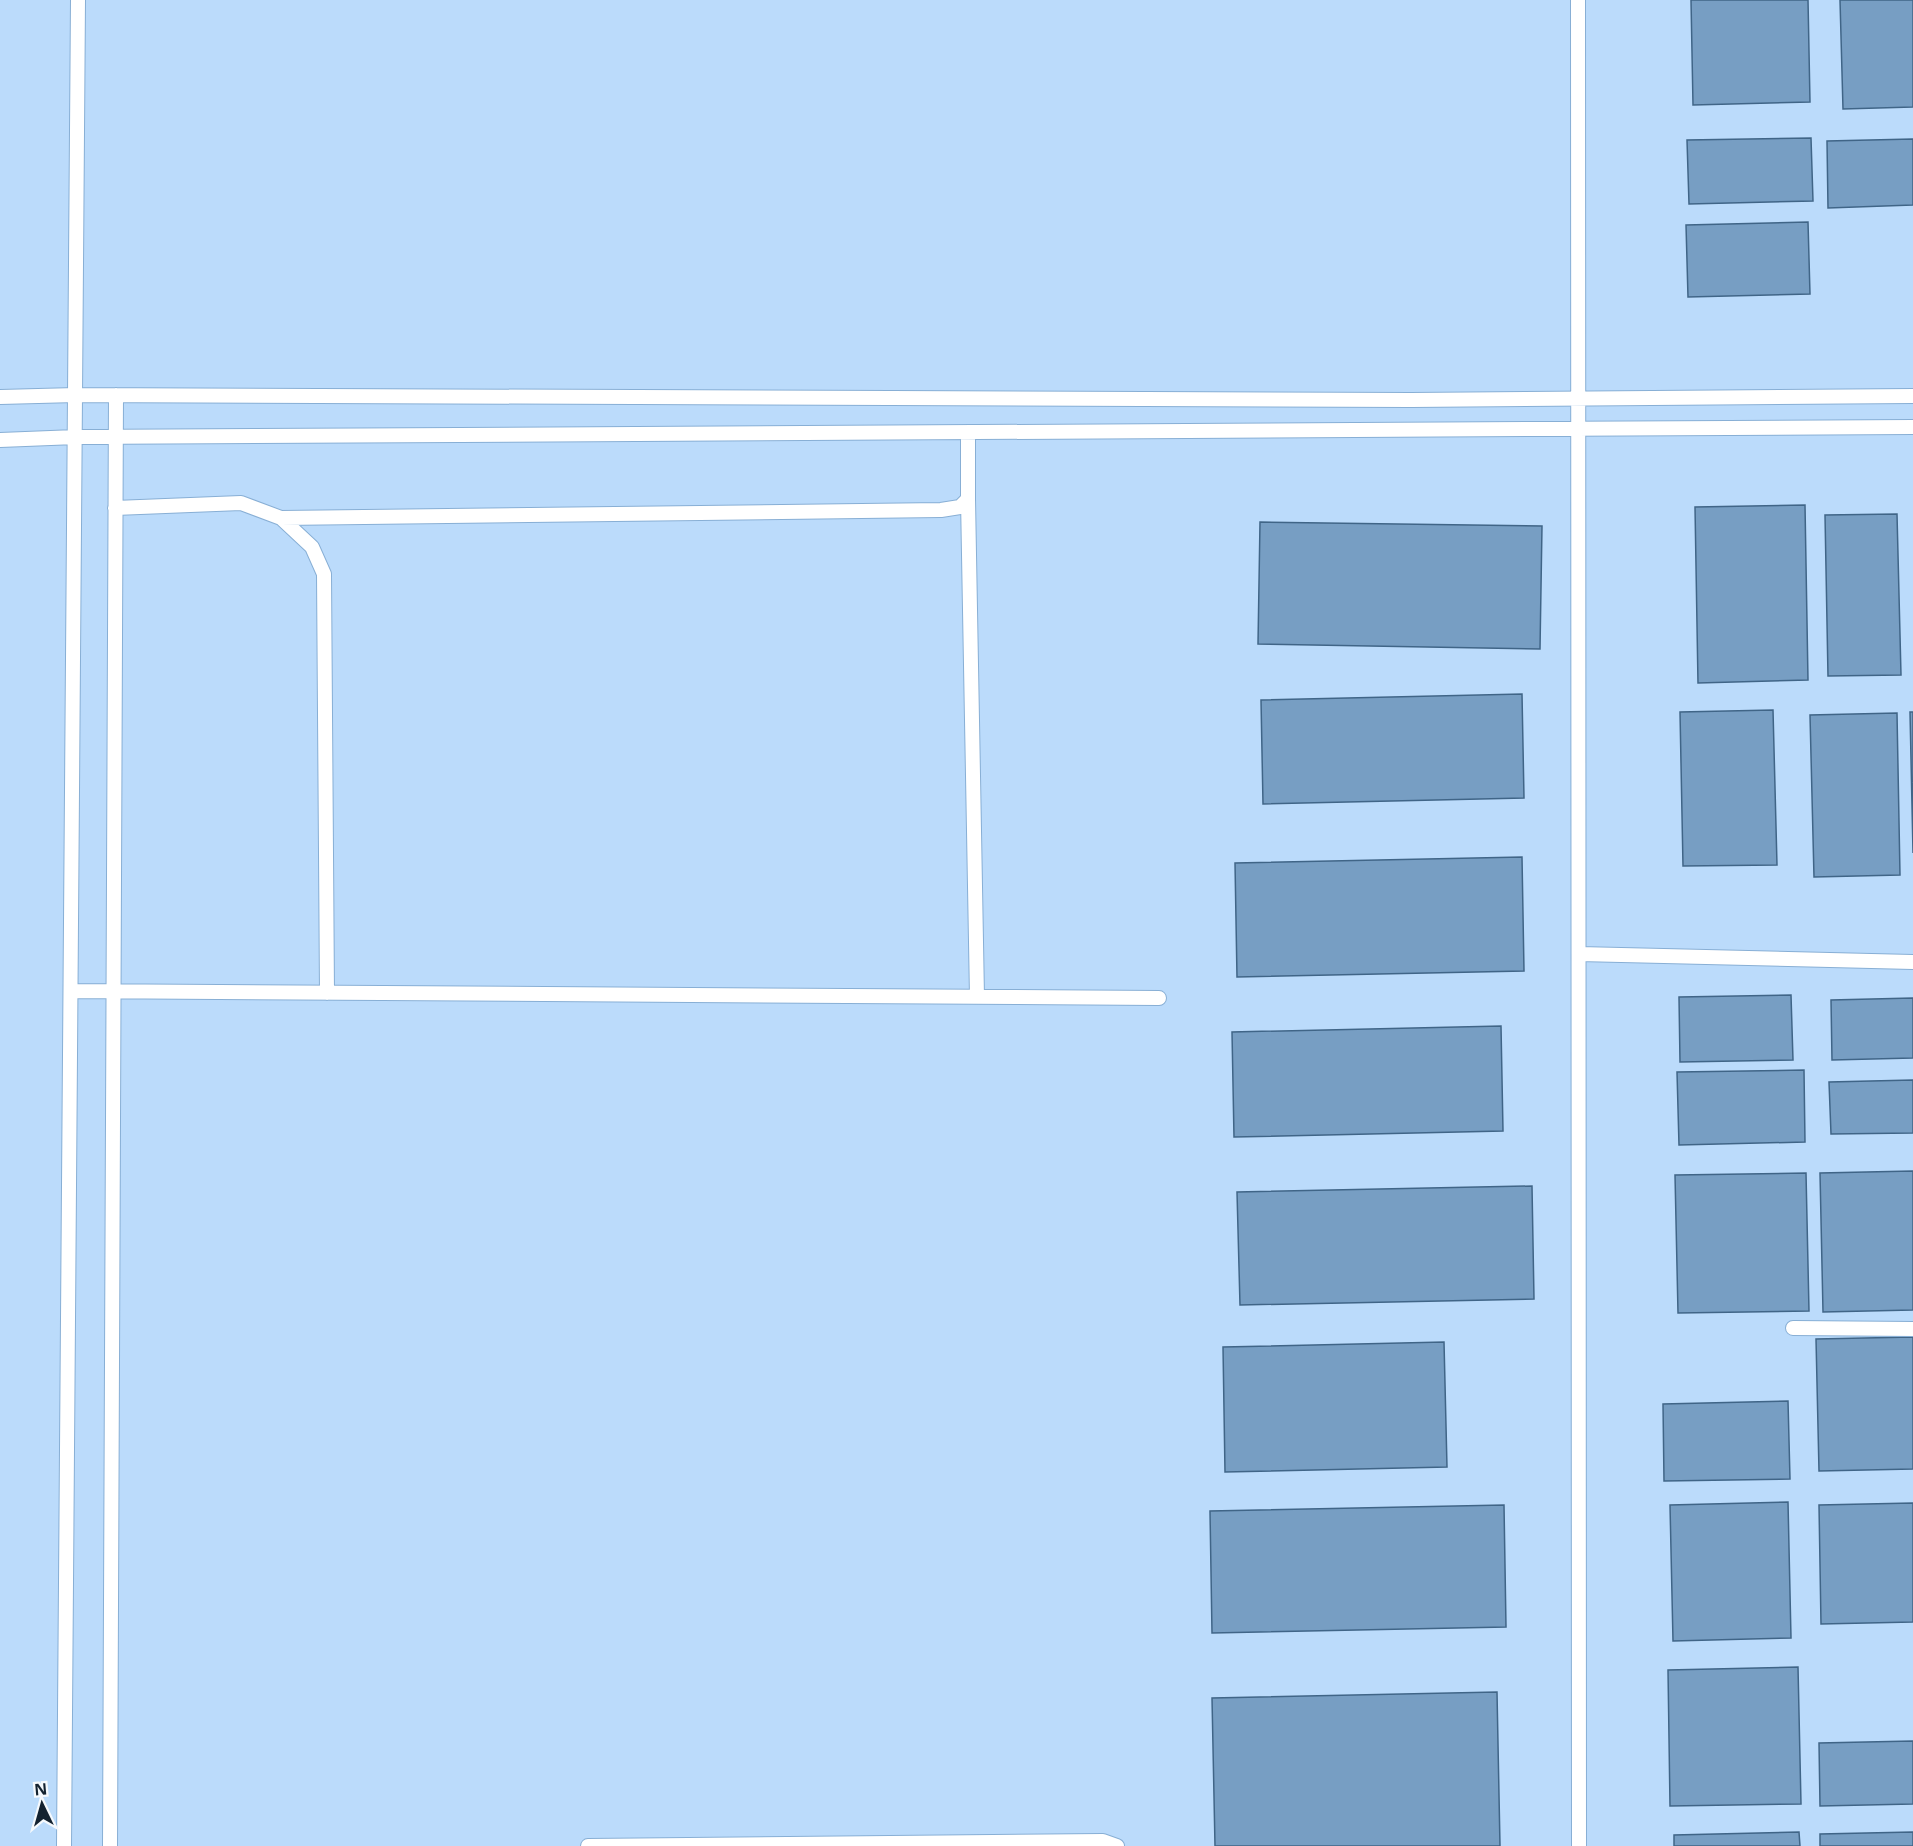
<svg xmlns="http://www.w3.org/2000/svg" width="1913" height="1846" font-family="'Noto Sans',sans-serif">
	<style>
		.building { fill: #779ec3; stroke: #406587; stroke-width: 1.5 }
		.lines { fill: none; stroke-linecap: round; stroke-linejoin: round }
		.service-casing { stroke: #88afd5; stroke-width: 16 }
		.service { stroke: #fff; stroke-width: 14 }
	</style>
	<rect width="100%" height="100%" fill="#bbdbfb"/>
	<path class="building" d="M1691 0H1808L1810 102 1693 105Z
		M1840 0H1913V107L1843 109Z
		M1811 138 1813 201 1689 204 1687 140Z
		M1913 139V205L1828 208 1827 141Z
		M1808 222 1810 294 1688 297 1686 225Z
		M1805 505 1808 680 1698 683 1695 507Z
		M1897 514 1901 675 1828 676 1825 515Z
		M1260 522 1542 526 1540 649 1258 644Z
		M1522 694 1524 798 1263 804 1261 700Z
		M1773 710 1777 865 1683 866 1680 712Z
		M1910 712H1913V853Z
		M1897 713 1900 875 1814 877 1810 715Z
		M1522 857 1524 971 1237 977 1235 863Z
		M1791 995 1793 1060 1680 1062 1679 997Z
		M1913 998V1058L1832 1060 1831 1000Z
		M1501 1026 1503 1131 1234 1137 1232 1032Z
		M1804 1070 1805 1142 1679 1145 1677 1072Z
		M1913 1080V1133L1831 1134 1829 1082Z
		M1913 1171V1310L1823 1312 1820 1173Z
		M1806 1173 1809 1311 1678 1313 1675 1175Z
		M1532 1186 1534 1299 1240 1305 1237 1192Z
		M1913 1337V1469L1819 1471 1816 1339Z
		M1444 1342 1447 1467 1225 1472 1223 1347Z
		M1788 1401 1790 1479 1664 1481 1663 1404Z
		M1788 1502 1791 1638 1673 1641 1670 1505Z
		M1913 1503V1622L1821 1624 1819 1505Z
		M1504 1505 1506 1627 1212 1633 1210 1511Z
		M1798 1667 1801 1804 1670 1806 1668 1670Z
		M1497 1692 1500 1846H1215L1212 1698Z
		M1913 1741V1804L1820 1806 1819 1743Z
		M1799 1832 1800 1846H1674V1835Z
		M1913 1832V1846H1820V1834Z"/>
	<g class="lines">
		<defs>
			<path id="service" d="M1578 0 1579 1846
				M0 397 76 395 1411 400 1913 396
				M0 440 76 437 1913 427
				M968 499 977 997
				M115 508 241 503 281 518 312 547 324 574 327 993
				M281 518 941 510 960 507 968 499V432
				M1579 954 1913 962
				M71 991 1159 998
				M1793 1328 1913 1329
				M64 1846 78 0
				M110 1846 116 395
				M588 1846 1103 1841 1117 1846"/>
		</defs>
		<use href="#service" class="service-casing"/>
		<use href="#service" class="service"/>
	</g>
	<g transform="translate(42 1804) rotate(355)" stroke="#f5f9fd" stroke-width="4.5" paint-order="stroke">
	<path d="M0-4.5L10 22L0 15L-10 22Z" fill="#132230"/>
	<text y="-9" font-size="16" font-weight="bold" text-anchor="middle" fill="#132230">N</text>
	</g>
</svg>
